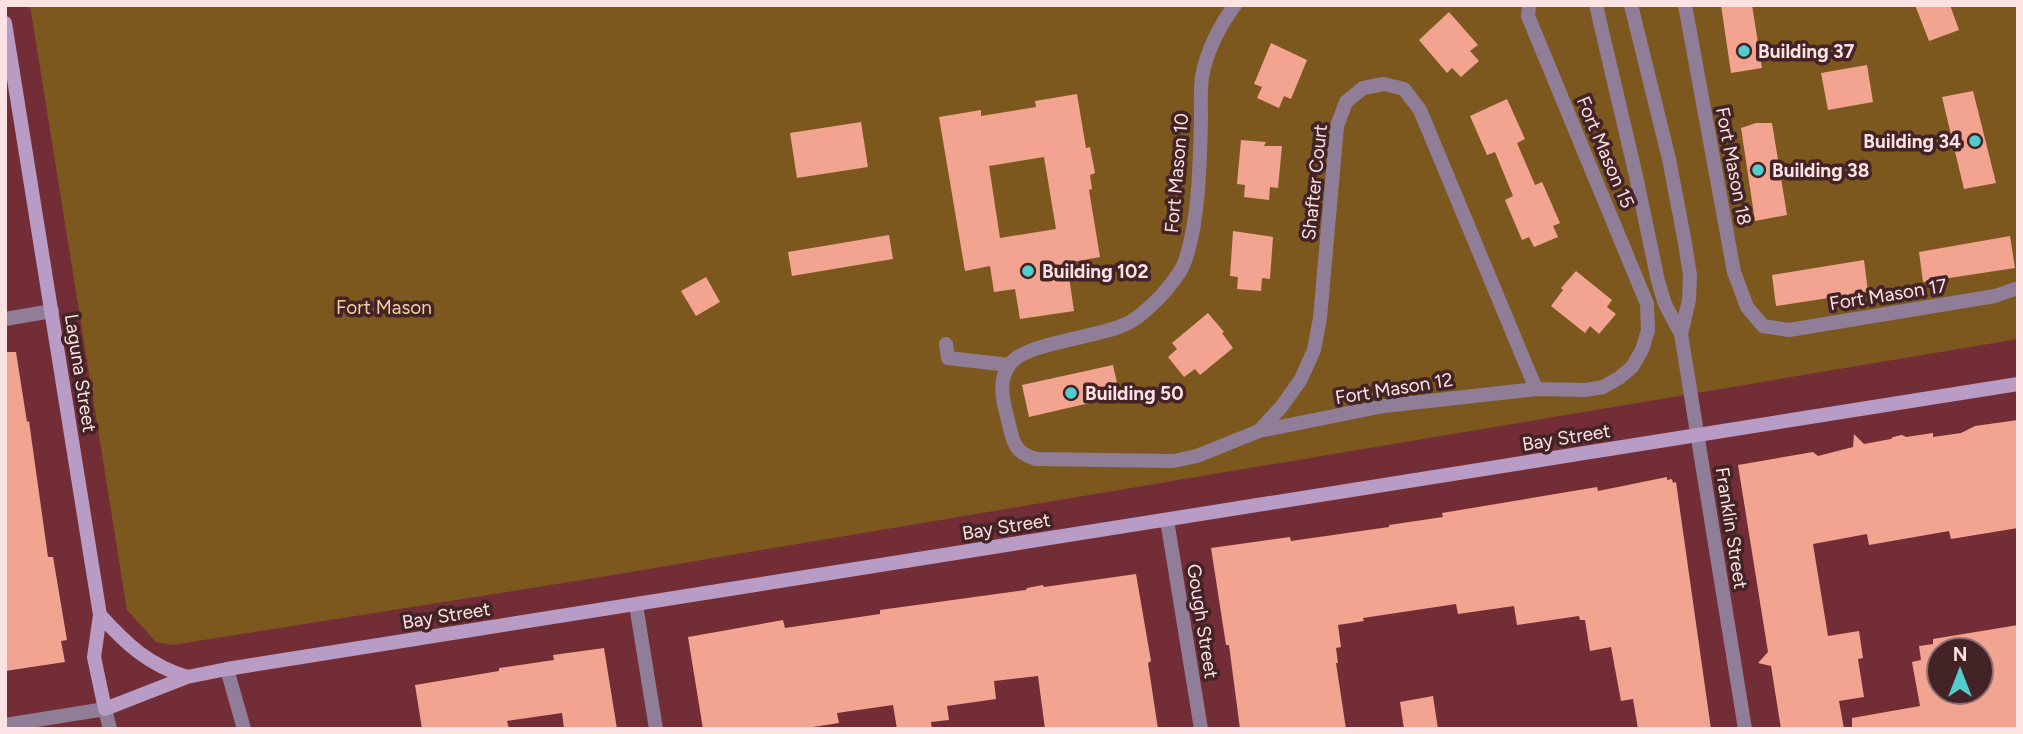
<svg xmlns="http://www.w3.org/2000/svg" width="2023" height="734" font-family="Figtree,sans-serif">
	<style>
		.green { fill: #7d581e }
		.building { fill: #f2a490; fill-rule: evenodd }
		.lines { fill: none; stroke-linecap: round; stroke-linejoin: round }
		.service { stroke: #907e99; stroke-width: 14 }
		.minor { stroke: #907e99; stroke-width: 14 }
		.tertiary { stroke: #907e99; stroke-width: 14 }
		.secondary { stroke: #b89cc5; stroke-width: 14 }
		.poi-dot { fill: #52cdcc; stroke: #432326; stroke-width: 2.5 }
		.labels { text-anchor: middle; stroke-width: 7; stroke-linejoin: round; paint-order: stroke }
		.poi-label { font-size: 19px; font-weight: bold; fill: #fce2e3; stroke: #432326; text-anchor: start }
		.street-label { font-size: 19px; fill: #fce2e3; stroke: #432326 }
		.park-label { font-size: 19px; fill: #f5d1a1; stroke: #432326 }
	</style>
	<rect width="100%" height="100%" fill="#732d36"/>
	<path class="green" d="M30 5H2018V339L601 577 172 645 156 642 127 610Z"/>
	<path class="building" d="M1721 5H1752L1762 68 1731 73Z
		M1915 5H1950L1959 30 1929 41Z
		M1449 12 1478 45 1470 51 1479 61 1461 77 1452 68 1447 73 1419 40Z
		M1271 43 1307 60 1291 99 1284 96 1279 108 1257 98 1262 87 1254 84Z
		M1867 65 1873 102 1828 110 1821 73Z
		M1973 91 1996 183 1964 189 1942 97Z
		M1077 94 1086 148 1090 147 1095 173 1090 175 1092 189 1089 190 1100 257 1067 263 1074 311 1020 319 1015 289 994 292 990 266 965 271 939 117 981 110V116L1036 107 1035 101ZM1044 157 1056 229 1000 238 989 166Z
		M1507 99 1525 139 1517 143 1535 185 1542 182 1560 223 1553 226 1558 237 1534 247 1529 237 1522 240 1505 200 1513 196 1495 152 1487 155 1470 116Z
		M861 122 868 167 797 178 790 133Z
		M1756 123H1772L1787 215 1755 221 1741 128Z
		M1241 140 1266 142 1264 146H1282L1278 188 1270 187 1269 200 1244 197 1245 185 1237 184Z
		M1233 231 1273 237 1270 279 1262 278 1261 291 1237 289 1238 277 1230 276Z
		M889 235 893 259 792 276 788 252Z
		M2010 236 2015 268 1923 282 1919 252Z
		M1864 260 1868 292 1776 306 1772 275Z
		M1576 271 1612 300 1607 307 1616 314 1599 334 1590 326 1585 333 1551 306 1563 290 1561 288Z
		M706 277 720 302 696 316 681 291Z
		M1208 313 1224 332 1222 333 1233 348 1200 375 1195 369 1184 377 1168 357 1177 349 1172 343Z
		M5 352H16L27 422 29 421 48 557H53L67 640 61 641 65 662 5 671Z
		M1113 365 1120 396 1029 417 1022 385Z
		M2018 420V528L1951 539 1949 531 1869 545 1867 534 1813 544 1828 636 1859 631 1863 658 1858 659 1864 697 1839 701 1844 729H1781L1771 666 1758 663 1768 652 1738 465 1813 452 1818 456 1853 447 1854 434 1864 444 1891 439 1893 437 1902 435 1906 437 1933 433V437L1961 433 1975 426Z
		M1667 477V480L1672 479 1673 483 1676 482 1711 729H1638L1633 699 1621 701 1611 647 1590 651 1585 620H1580L1579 616 1517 625 1514 606 1458 614 1456 604 1363 618 1364 621 1338 625 1341 647 1336 648 1338 663H1336L1346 729H1240L1229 645H1226L1211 548 1290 537 1291 541 1389 527V525L1443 517 1442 513 1597 487 1598 491Z
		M1136 574 1151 661 1148 663 1158 729H1045L1038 676 994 681 996 699 947 706 949 720 931 722 932 729H897L893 705 837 713 839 723 800 729H703L688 637 783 620 785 628 880 614V610L1026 590 1027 588 1043 585 1044 587Z
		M2018 625V729H1852V718L1920 706 1912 662 1921 660 1919 646 1933 644V639ZM1939 650H1981V692H1939Z
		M604 648 617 729H564L562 713 507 721 509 729H422L415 685 499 671V668L554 660 553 655Z
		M1433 696 1438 729H1404L1400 702Z"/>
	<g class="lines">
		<path class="service" d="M946 344 948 358 1009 365
			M227 669 244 729"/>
		<path class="minor" d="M1235 5C1220 25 1206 52 1202 77 1200 91 1201 106 1201 119 1200 162 1199 227 1183 266 1178 276 1168 288 1161 296 1152 305 1139 318 1128 323 1100 338 1026 342 1010 364 997 381 1003 401 1008 420 1013 441 1013 452 1036 459L1173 461 1197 456 1259 431 1384 406 1536 389 1586 390 1603 387 1619 378 1632 367 1642 350 1648 330 1647 304 1528 16 1529 5
			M1596 5 1636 176 1658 281 1665 304 1681 334 1745 729
			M1631 5 1669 159 1685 243 1690 275 1689 300 1681 334
			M1685 5 1734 272 1747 307 1763 326 1789 330 1995 296 2018 288
			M5 319 52 311
			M1259 431 1282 406 1301 379 1314 350 1320 318 1337 126 1346 102 1363 88 1384 84 1404 89 1420 110 1536 389
			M1167 520 1201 729
			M636 605 656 729
			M105 709 110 729"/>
		<path class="tertiary" d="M5 725 105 709"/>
		<path class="secondary" d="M5 23 100 615 94 657 105 709 187 677 227 669 2018 384
			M100 615C127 645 149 665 187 677"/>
	</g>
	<g class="poi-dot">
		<circle cx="1744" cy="51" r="7"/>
		<circle cx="1975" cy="141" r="7"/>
		<circle cx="1758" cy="170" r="7"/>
		<circle cx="1028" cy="271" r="7"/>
		<circle cx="1071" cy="393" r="7"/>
	</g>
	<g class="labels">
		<g class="poi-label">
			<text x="1758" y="58">Building 37</text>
			<text x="1961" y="148" text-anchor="end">Building 34</text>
			<text x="1772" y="177">Building 38</text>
			<text x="1042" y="278">Building 102</text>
			<text x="1085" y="400">Building 50</text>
		</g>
		<g class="street-label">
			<text transform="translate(1606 152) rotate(67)" y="7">Fort Mason 15</text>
			<text transform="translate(1734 166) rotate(79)" y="7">Fort Mason 18</text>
			<text transform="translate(1176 173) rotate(-85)" y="7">Fort Mason 10</text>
			<text transform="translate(1314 182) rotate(-84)" y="7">Shafter Court</text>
			<text transform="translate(1888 294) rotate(-9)" y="7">Fort Mason 17</text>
			<text transform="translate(81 373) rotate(81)" y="7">Laguna Street</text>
			<text transform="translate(1394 388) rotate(-9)" y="7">Fort Mason 12</text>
			<text transform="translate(1566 437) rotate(-9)" y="7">Bay Street</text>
			<text transform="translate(1006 526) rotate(-9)" y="7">Bay Street</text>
			<text transform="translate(1732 528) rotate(81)" y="7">Franklin Street</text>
			<text transform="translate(446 615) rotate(-9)" y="7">Bay Street</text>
			<text transform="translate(1203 621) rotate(81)" y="7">Gough Street</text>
		</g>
		<g class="park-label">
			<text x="384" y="314">Fort Mason</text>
		</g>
	</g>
	<rect width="2023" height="734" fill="none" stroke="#fce2e3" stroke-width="14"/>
	<g transform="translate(1960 671)"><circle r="33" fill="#432326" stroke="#8d6f72" stroke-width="2"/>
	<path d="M0-5L12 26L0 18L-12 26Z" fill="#52cdcc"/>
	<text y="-10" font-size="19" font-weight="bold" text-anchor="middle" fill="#fce2e3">N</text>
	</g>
</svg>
